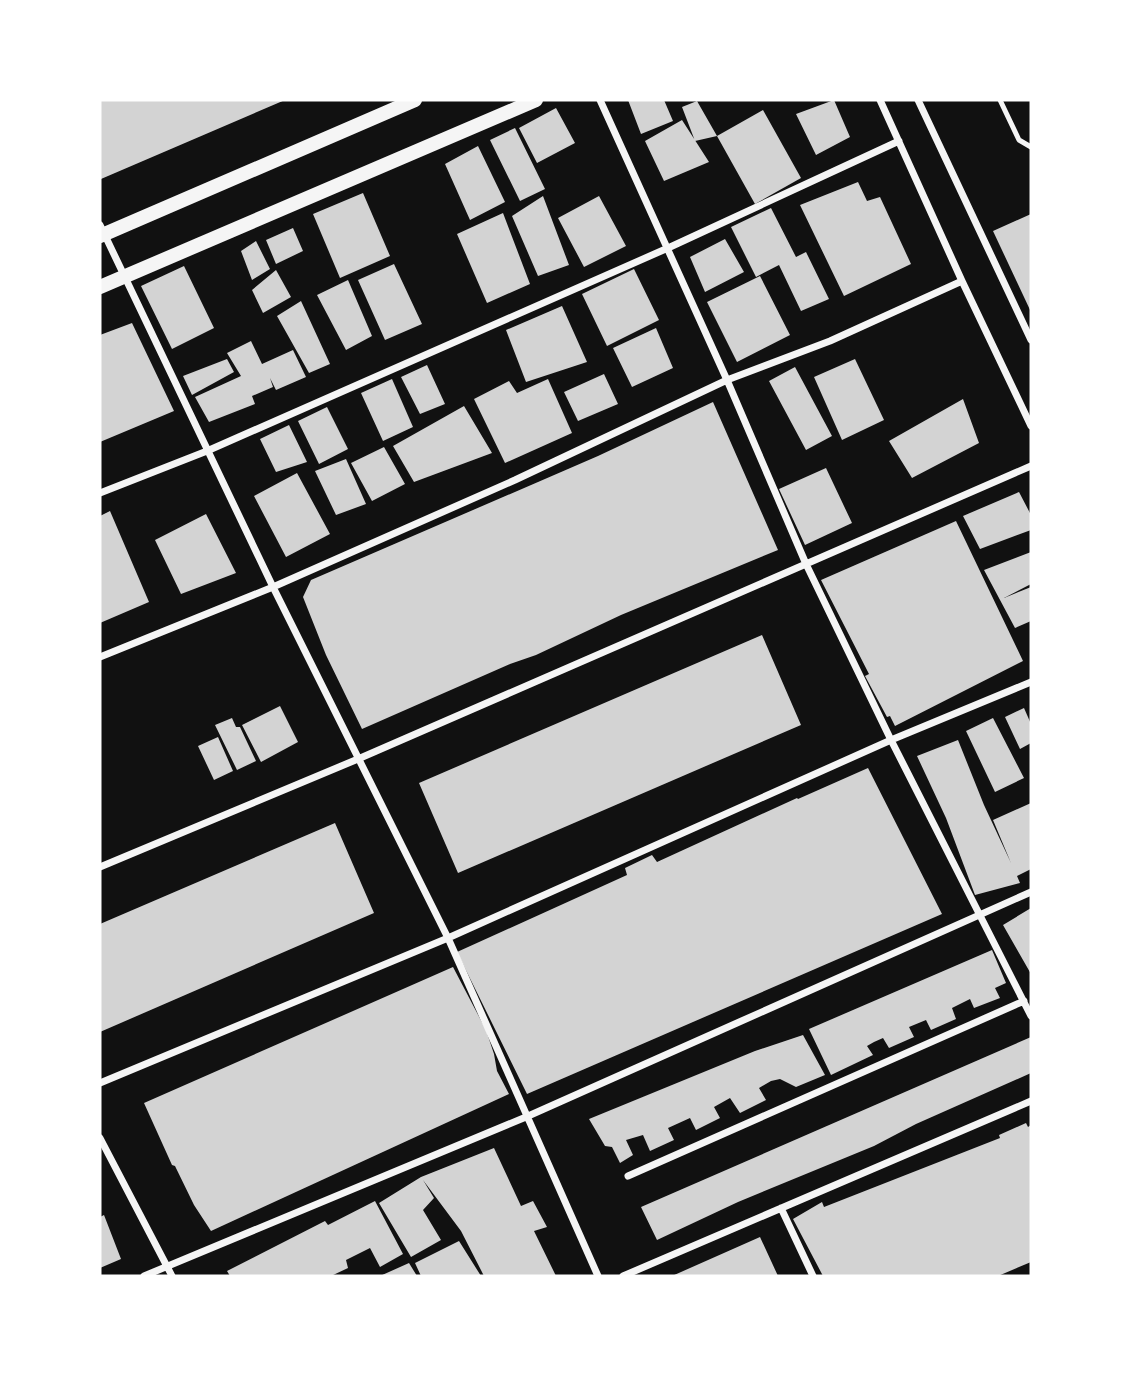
<svg xmlns="http://www.w3.org/2000/svg" width="1131" height="1376" font-family="Mulish,sans-serif">
	<style>
		.building { fill: #d3d3d3 }
		.lines { fill: none; stroke-linecap: round; stroke-linejoin: round }
		.service { stroke: #f5f5f5; stroke-width: 5 }
		.minor { stroke: #f5f5f5; stroke-width: 7 }
		.secondary { stroke: #f5f5f5; stroke-width: 14 }
	</style>
	<rect width="100%" height="100%" fill="#111"/>
	<path class="building" d="M100 100H285L101 179Z
		M628 100H664L673 121 641 134Z
		M834 100 850 137 816 155 796 114Z
		M697 101 717 136 695 141 682 107Z
		M556 108 575 143 537 163 519 128Z
		M763 110 801 178 755 204 717 136Z
		M682 120 709 162 664 181 645 141Z
		M515 128 545 189 520 201 490 140Z
		M478 146 505 202 470 220 445 164Z
		M858 182 867 201 880 197 911 264 844 296 800 205Z
		M363 193 390 256 340 278 313 214Z
		M543 196 569 265 538 276 512 216Z
		M599 196 626 246 584 267 558 218Z
		M771 208 796 257 806 252 829 299 801 311 779 265 756 277 731 227Z
		M503 213 530 284 487 303 457 234Z
		M1031 214V312L993 231Z
		M293 228 303 251 276 264 266 240Z
		M725 239 744 272 705 292 690 257Z
		M256 241 270 269 252 280 241 251Z
		M394 264 422 324 385 340 358 280Z
		M184 266 214 328 172 349 141 286Z
		M634 269 659 320 607 346 582 294Z
		M276 270 291 297 263 313 252 290Z
		M760 276 790 335 737 362 707 302Z
		M348 280 372 336 346 350 317 295Z
		M301 301 330 364 309 373 277 316Z
		M562 306 587 362 526 382 506 330Z
		M132 323 174 411 100 442V335Z
		M656 328 673 368 632 387 613 348Z
		M251 341 262 364 293 350 306 377 276 390 270 378 273 387 252 396 255 404 209 422 195 397 241 376 227 353Z
		M227 359 234 372 192 395 183 376Z
		M855 359 884 420 842 440 814 377Z
		M427 365 445 404 420 414 401 377Z
		M795 367 832 436 806 450 769 381Z
		M604 374 618 404 578 421 564 392Z
		M392 379 413 427 383 441 361 393Z
		M548 379 572 433 505 463 474 399 509 381 517 393Z
		M963 399 979 443 912 478 889 441Z
		M713 402 778 550 621 615 536 655 510 664 362 729 326 655 303 597 311 580 598 456Z
		M464 406 492 453 414 482 393 446Z
		M327 407 348 449 319 464 298 421Z
		M289 425 307 462 276 472 260 439Z
		M384 447 405 484 372 501 351 463Z
		M346 459 366 504 336 515 315 471Z
		M826 468 852 523 805 545 779 489Z
		M297 473 330 534 286 557 254 496Z
		M1019 492 1031 515V530L980 549 963 516Z
		M110 511 149 602 100 623V516Z
		M206 514 236 573 181 594 155 540Z
		M956 521 1023 661 895 726 890 716 887 717 865 676 869 674 821 580Z
		M1031 552V584L1004 598 1031 587V621L1015 628 984 570Z
		M762 635 801 725 458 873 419 783Z
		M280 706 298 742 261 762 242 725Z
		M1024 708 1031 724V743L1020 749 1005 717Z
		M232 718 236 727H240L256 761 237 770 215 725Z
		M993 718 1024 778 995 792 966 731Z
		M218 737 233 771 214 780 198 746Z
		M958 740 984 805 1011 863 993 820 1031 803V869L1017 876 1020 883 975 895 946 818 917 756Z
		M868 768 942 914 527 1094 457 952 627 875 625 868 652 855 657 862 797 798 798 799Z
		M335 823 374 913 100 1032V924Z
		M1031 908V974L1003 925Z
		M992 950 1006 983 995 988 1000 998 974 1008 970 999 952 1008 956 1019 931 1030 926 1020 909 1027 914 1037 889 1048 883 1038 874 1042 867 1046 873 1055 831 1075 809 1029Z
		M453 967 486 1030 494 1054 497 1071 509 1094 211 1231 194 1205 175 1166 172 1165 144 1103Z
		M803 1035 825 1075 796 1087 780 1079 771 1081 759 1088 766 1100 740 1113 730 1098 714 1107 720 1118 696 1130 690 1118 668 1128 674 1140 650 1151 643 1135 626 1140 633 1155 620 1163 612 1147 605 1146 589 1119 755 1051Z
		M1031 1037V1073L916 1124 874 1146 738 1202 657 1240 641 1207Z
		M1026 1123 1028 1127 1031 1125V1262L998 1276H823L793 1219 822 1202 824 1207 1000 1138 999 1135Z
		M494 1148 521 1206 533 1201 547 1227 534 1231 556 1276H484L461 1231 423 1180 434 1198 423 1210 441 1240 411 1257 379 1203 421 1177Z
		M375 1201 403 1254 380 1267 370 1248 346 1260 348 1268 331 1276H230L227 1271 325 1221 328 1225Z
		M104 1215 121 1259 100 1268V1217Z
		M760 1237 778 1276H672Z
		M459 1241 481 1276H421L415 1263Z
		M409 1263 417 1276H380Z"/>
	<g class="lines">
		<path class="service" d="M1000 100 1019 140 1031 147"/>
		<path class="minor" d="M600 100 727 380 806 564 891 740 1031 1016
			M880 100 962 281 1031 426
			M918 100 1031 340
			M100 225 273 587 448 938 598 1276
			M100 493 207 451 668 248 899 141
			M100 657 273 587 515 480 727 380 830 341 962 281
			M100 867 358 759 1031 466
			M100 1083 448 938 891 740 1031 682
			M100 1138 172 1276
			M628 1176 1024 1001
			M781 1208 813 1276
			M144 1276 526 1117 1031 892
			M623 1276 1031 1101"/>
		<path class="secondary" d="M100 236 415 100
			M100 287 536 100"/>
	</g>
	<rect width="1131" height="1376" fill="none" stroke="#ffffff" stroke-width="203"/>
</svg>
